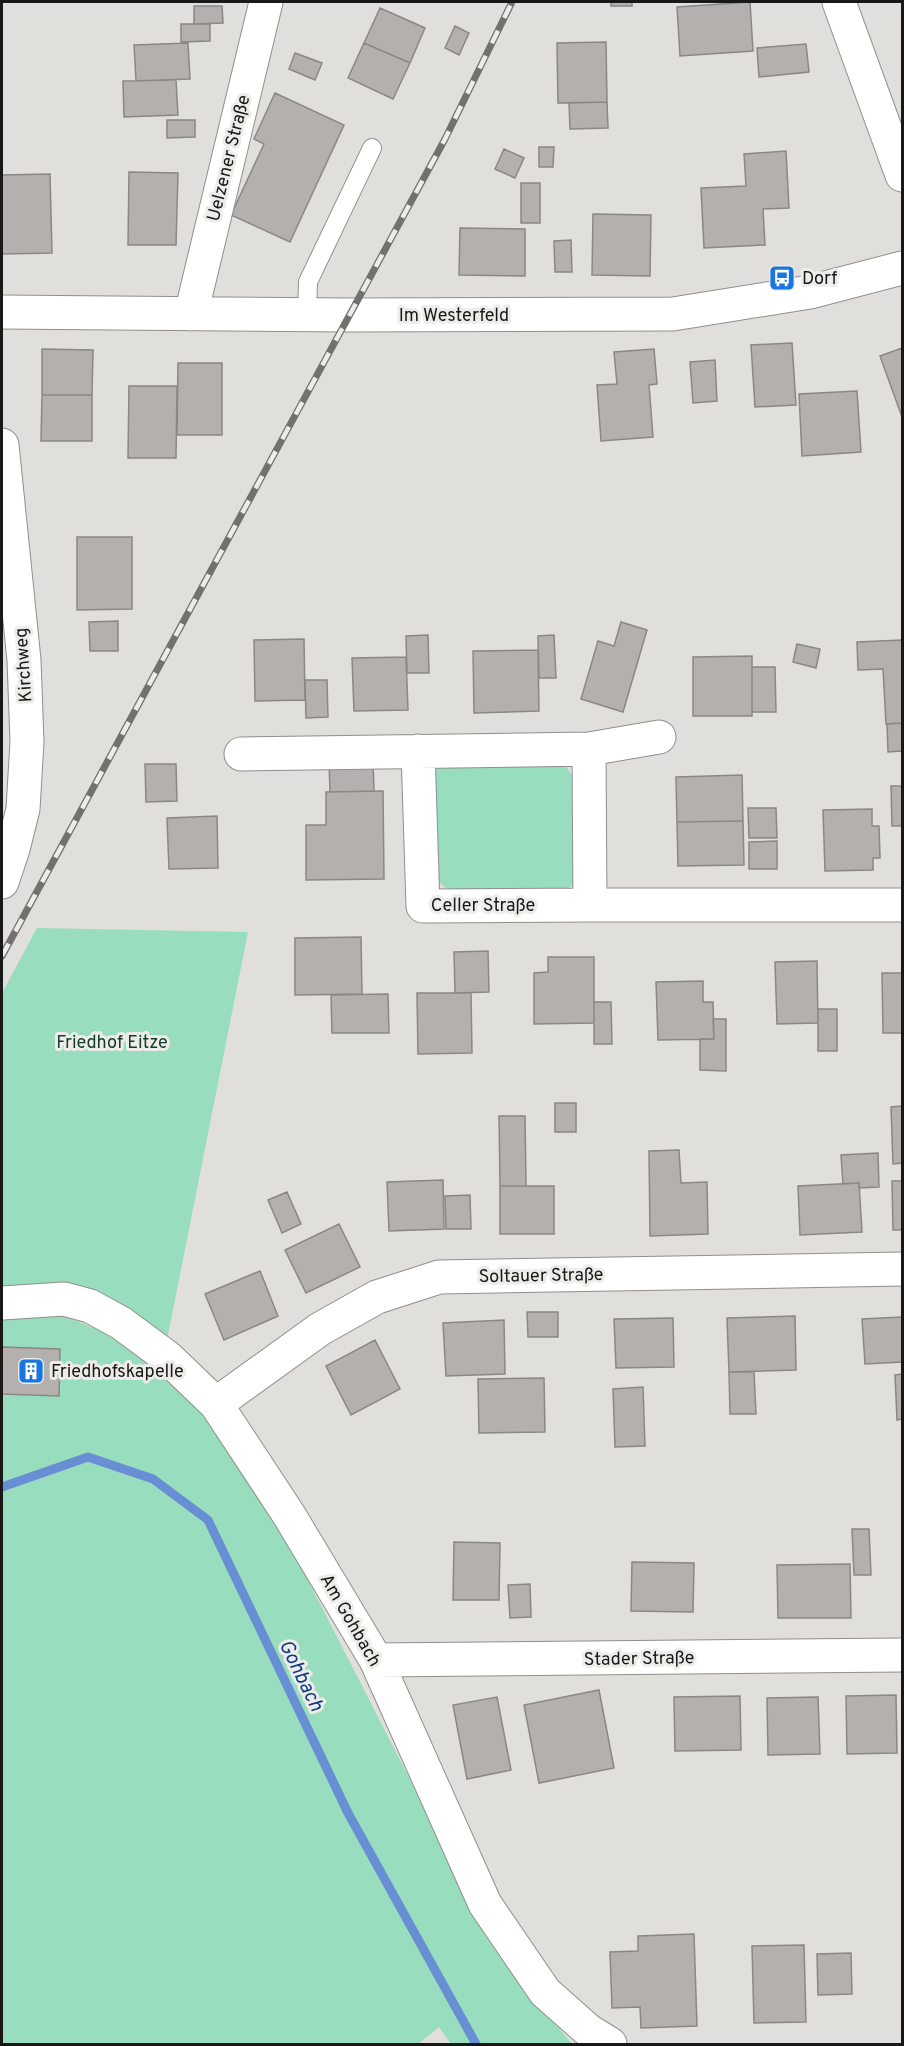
<svg xmlns="http://www.w3.org/2000/svg" width="904" height="2046" font-family="Overpass,sans-serif">
	<style>
		.green { fill: #98ddbe }
		.lines { fill: none; stroke-linecap: round; stroke-linejoin: round }
		.stream { stroke: #688ed3; stroke-width: 9 }
		.building { fill: #b3b0ad; stroke: #8b8785; stroke-width: 1.5 }
		.lane-casing { stroke: #908f8b; stroke-width: 20 }
		.street-casing { stroke: #908f8b; stroke-width: 35 }
		.secondary-casing { stroke: #908f8b; stroke-width: 35 }
		.lane { stroke: #fff; stroke-width: 18 }
		.street { stroke: #fff; stroke-width: 33 }
		.secondary { stroke: #fff; stroke-width: 33 }
		.rail-casing { stroke: #72716e; stroke-width: 7 }
		.rail { stroke: #edece8; stroke-width: 4.5; stroke-dasharray: 14; stroke-linecap: butt }
		.labels { text-anchor: middle; stroke-width: 6; stroke-linejoin: round; paint-order: stroke }
		.street-label { font-size: 18px; fill: #181816; stroke: #edece8 }
		.poi-label { font-size: 18px; fill: #181816; stroke: #edece8; text-anchor: start }
		.park-label { font-size: 18px; fill: #103c2c; stroke: #edece8 }
		.water-label { font-size: 20px; font-style: italic; fill: #0d3a8a; stroke: #edece8 }
	</style>
	<rect width="100%" height="100%" fill="#e0dfdb"/>
	<path class="green" d="M440 762 566 766 576 782 575 883 557 897 455 891 444 887 436 877 432 769Z
		M37 928 248 932 167 1340 2 1296V993Z
		M57 1313 162 1356 278 1522 478 1912 541 2007 572 2044H451L439 2027 418 2044H2V1316Z"/>
	<g class="lines">
		<path class="stream" d="M2 1487 88 1457 153 1479 208 1520 348 1813 476 2044"/>
	</g>
	<path class="building" d="M611 2H632V6H611Z
		M750 2 753 51 680 56 677 7Z
		M194 6H222L223 23 194 24Z
		M380 8 425 28 410 63 364 43Z
		M181 24H210V41L181 42Z
		M455 26 469 33 459 55 445 48Z
		M606 42 607 102 558 103 557 43Z
		M188 43 190 79 136 81 134 45Z
		M364 43 410 63 393 99 348 78Z
		M806 44 809 72 759 77 757 48Z
		M295 53 322 63 315 80 289 69Z
		M176 80 178 115 124 117 123 81Z
		M275 93 344 125 290 242 231 215 264 144 254 139Z
		M607 102 608 128 570 129 569 103Z
		M167 120H195V137L167 138Z
		M539 147H554L553 167H539Z
		M504 149 524 158 515 178 495 169Z
		M786 151 789 208 763 209 765 245 704 248 701 188 746 186 744 154Z
		M129 172 178 173 176 245H128Z
		M50 174 52 253 2 254V175Z
		M521 183H540V223H521Z
		M593 214 651 215 650 276 592 275Z
		M460 228 525 229V276L459 275Z
		M571 240 572 272H555L554 241Z
		M792 343 796 405 755 407 751 345Z
		M902 348V417L880 356Z
		M42 349 93 350 92 395H42Z
		M654 349 657 384 649 385 653 437 601 441 597 385 617 384 614 352Z
		M715 360 717 401 693 403 690 362Z
		M178 363H222V435H177Z
		M129 386H177L176 458H128Z
		M857 391 861 452 802 456 799 394Z
		M42 395H92V441H41Z
		M77 537H132V609L77 610Z
		M118 621V651H90L89 622Z
		M621 622 647 630 623 712 581 699 598 641 614 646Z
		M428 635 429 673H407L406 636Z
		M554 635 556 678H539L538 636Z
		M304 639 305 700 255 701 254 640Z
		M902 640V723L886 724 883 669 858 670 857 642Z
		M797 644 820 649 816 668 793 662Z
		M538 650 539 711 474 713 473 651Z
		M752 656V716H693V657Z
		M406 657 408 710 354 711 352 658Z
		M752 667H775L776 712H752Z
		M305 680H327L328 717 306 718Z
		M902 723V751L888 752 887 724Z
		M373 760 374 791 330 792 329 761Z
		M145 764H176L177 801 146 802Z
		M742 775 743 821 677 822 676 777Z
		M891 786H902V826H892Z
		M383 791 384 879 306 880V825H326V792Z
		M748 808H776L777 838H749Z
		M872 809V826H879L880 858H873V870L825 871 823 810Z
		M217 816 218 868 169 869 167 818Z
		M743 821 744 865 678 866 677 822Z
		M777 841V869H749V842Z
		M361 937 362 994 295 995V938Z
		M488 951 489 992 455 993 454 952Z
		M548 957H594V1023L534 1024V973L548 972Z
		M817 961 818 1023 777 1024 775 962Z
		M882 973H902V1033H883Z
		M703 981V1002H713L714 1039 658 1040 656 982Z
		M417 993H471L472 1053 418 1054Z
		M388 994 389 1033H332L331 995Z
		M594 1002H611L612 1044H594Z
		M818 1009H837V1051H818Z
		M713 1019H726V1071L700 1070V1039H714Z
		M555 1103H576V1132H555Z
		M902 1106V1163L893 1164 891 1107Z
		M499 1116H525L526 1186H500Z
		M679 1150 681 1183 707 1182 708 1234 650 1236 649 1151Z
		M878 1153 879 1187 859 1188V1183L843 1184 841 1155Z
		M443 1180 444 1229 389 1231 387 1182Z
		M892 1181H902V1230H893Z
		M859 1183 862 1232 800 1235 798 1186Z
		M500 1186H554V1234H500Z
		M287 1192 301 1224 282 1233 268 1200Z
		M470 1195 471 1229H446L445 1196Z
		M339 1224 360 1267 306 1293 285 1250Z
		M260 1271 278 1316 224 1340 205 1294Z
		M527 1312H558V1337H528Z
		M795 1316 796 1370 729 1372 727 1318Z
		M902 1317V1362L865 1364 862 1319Z
		M673 1318 674 1367 616 1368 614 1319Z
		M504 1320 505 1374 446 1376 443 1323Z
		M375 1340 400 1389 351 1415 326 1366Z
		M2 1347 60 1349 59 1396 2 1394Z
		M729 1372H754L756 1414H730Z
		M902 1374V1419L897 1420 895 1375Z
		M544 1378 545 1432 479 1433 478 1379Z
		M643 1387 645 1446 615 1447 613 1389Z
		M852 1529H869L871 1575H854Z
		M454 1542 500 1543 499 1600H453Z
		M632 1562 694 1563 693 1612 631 1611Z
		M850 1564 851 1618H778L777 1565Z
		M530 1584 531 1617 510 1618 508 1585Z
		M599 1690 614 1768 539 1783 524 1705Z
		M896 1695 897 1753 847 1754 846 1696Z
		M740 1696 741 1750 675 1751 674 1697Z
		M497 1697 511 1770 467 1779 453 1705Z
		M818 1697 820 1754 768 1755 767 1698Z
		M694 1934 697 2026 641 2028 640 2007 612 2008 610 1952 638 1951V1936Z
		M804 1945 806 2022 754 2023 752 1946Z
		M851 1953 852 1994 818 1995 817 1954Z"/>
	<g class="lines">
		<defs>
			<path id="lane" d="M307 315 308 282 372 148"/>
			<path id="street" d="M2 312 348 315 673 314 810 292 902 268
				M191 314 266 2
				M2 445 24 660 27 742 23 809 13 849 2 882
				M589 749 659 737
				M418 751 423 906 590 905
				M241 754 589 749 590 905H902
				M2 1303 64 1299 90 1306 121 1323 167 1357 216 1404 289 1515 376 1660 485 1904 545 1992 589 2031 610 2044
				M216 1404 320 1329 377 1297 439 1277 902 1269
				M376 1660 902 1655"/>
			<path id="secondary" d="M839 2 902 175"/>
		</defs>
		<use href="#lane" class="lane-casing"/>
		<use href="#street" class="street-casing"/>
		<use href="#secondary" class="secondary-casing"/>
		<use href="#lane" class="lane"/>
		<use href="#street" class="street"/>
		<use href="#secondary" class="secondary"/>
		<defs>
			<path id="rail" d="M2 956 445 139 512 2"/>
		</defs>
		<use href="#rail" class="rail-casing"/>
		<use href="#rail" class="rail"/>
	</g>
	<defs>
		<symbol id="bus-square" viewBox="-11 -11 22 22"><rect x="-9" y="-9" width="18" height="18" rx="4" fill="#1976df" stroke="#edece8"/><path d="M-5-6H5V4H4V6H2V4H-2V6H-4V4H-5ZM-3.5-4V0h7V-4ZM-3.5 1.2v1.5H-2V1.2ZM2 1.2v1.5H3.5V1.2Z" fill="#fff"/></symbol>
		<symbol id="building-square" viewBox="-11 -11 22 22"><rect x="-9" y="-9" width="18" height="18" rx="4" fill="#1976df" stroke="#edece8"/><path d="M-4-6H4V6H1V3H-1V6H-4ZM-2.5-4.3h1.7v1.8h-1.7ZM.8-4.3h1.7v1.8H.8ZM-2.5-1h1.7V.8h-1.7ZM.8-1h1.7V.8H.8Z" fill="#fff"/></symbol>
	</defs>
	<g fill-rule="evenodd">
		<use href="#bus-square" x="767" y="263" width="30" height="30"/>
		<use href="#building-square" x="16" y="1356" width="30" height="30"/>
	</g>
	<g class="labels">
		<g class="street-label">
			<text transform="translate(228 158) rotate(-76)" y="6">Uelzener Straße</text>
			<text x="454" y="321">Im Westerfeld</text>
			<text transform="translate(23 665) rotate(-94)" y="6">Kirchweg</text>
			<text x="483" y="911">Celler Straße</text>
			<text transform="translate(541 1275) rotate(-1)" y="6">Soltauer Straße</text>
			<text transform="translate(351 1620) rotate(60)" y="6">Am Gohbach</text>
			<text transform="translate(639 1658) rotate(-1)" y="6">Stader Straße</text>
		</g>
		<g class="poi-label">
			<text x="802" y="284">Dorf</text>
			<text x="51" y="1377">Friedhofskapelle</text>
		</g>
		<g class="park-label">
			<text x="112" y="1048">Friedhof Eitze</text>
		</g>
		<g class="water-label">
			<text transform="translate(302 1675) rotate(64)" y="7">Gohbach</text>
		</g>
	</g>
	<rect width="904" height="2046" fill="none" stroke="#181816" stroke-width="6"/>
</svg>
